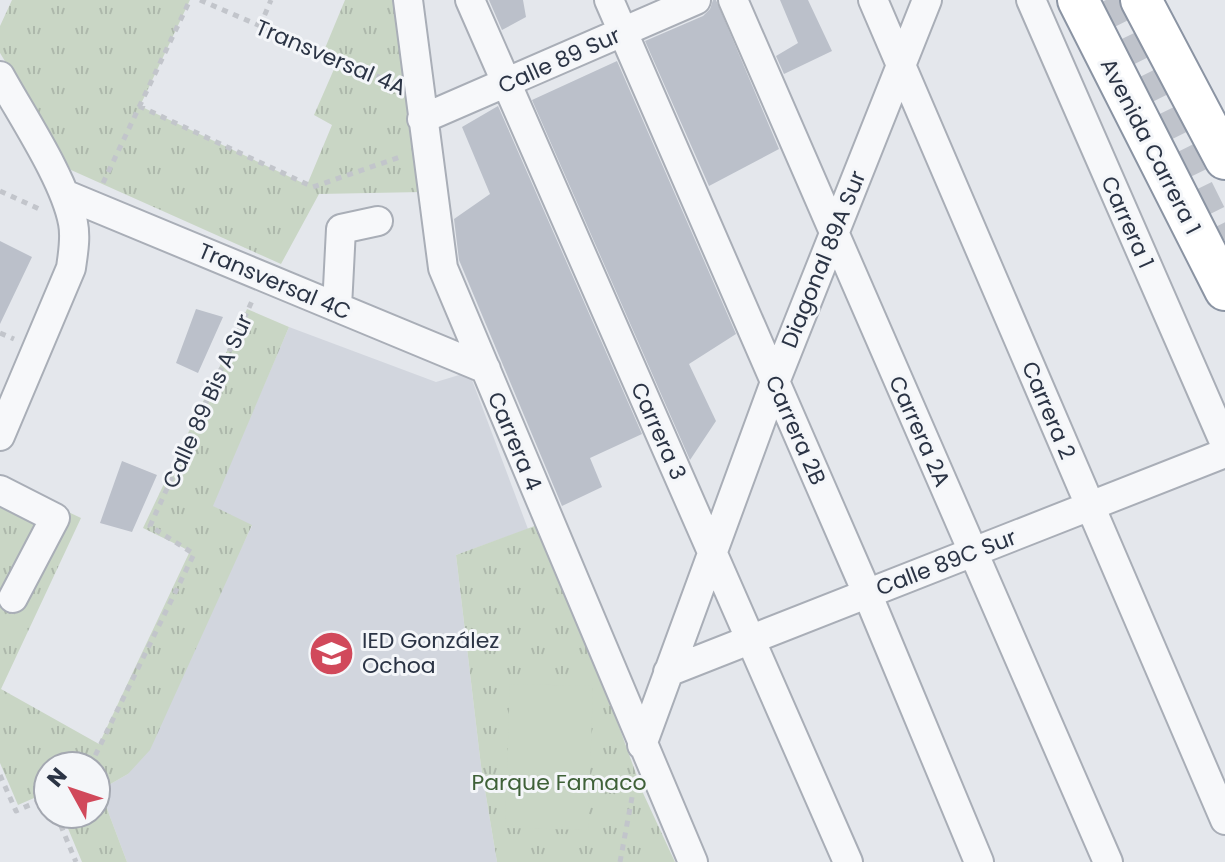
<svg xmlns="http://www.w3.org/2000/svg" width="1225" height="862" font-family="Poppins,sans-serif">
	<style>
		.built { fill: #d2d6de }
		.grass { fill: url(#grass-tufts) }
		.pitch { fill: #c9d6c5 }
		.building { fill: #bbc0ca }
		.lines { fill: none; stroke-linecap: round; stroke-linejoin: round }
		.minor-tunnel { stroke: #bfc3cb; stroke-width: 28; stroke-dasharray: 28 14; stroke-linecap: butt }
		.minor-casing { stroke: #a9aeb7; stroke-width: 32 }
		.highway-casing { stroke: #8b94a3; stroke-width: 44 }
		.path { stroke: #c2c5cb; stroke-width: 5; stroke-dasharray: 6 6; stroke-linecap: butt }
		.minor { stroke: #f7f8fa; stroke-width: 28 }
		.highway { stroke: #fff; stroke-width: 40 }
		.labels { text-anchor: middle; stroke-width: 6; stroke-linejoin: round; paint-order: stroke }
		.street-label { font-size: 22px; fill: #2b3445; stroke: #f4f6f9 }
		.poi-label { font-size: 22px; fill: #2b3445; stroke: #f4f6f9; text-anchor: start }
		.park-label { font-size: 22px; fill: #3f6138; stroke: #f4f6f9 }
	</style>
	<defs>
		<pattern id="grass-tufts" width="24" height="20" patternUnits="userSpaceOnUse" patternTransform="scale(2)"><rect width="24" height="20" fill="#c9d6c5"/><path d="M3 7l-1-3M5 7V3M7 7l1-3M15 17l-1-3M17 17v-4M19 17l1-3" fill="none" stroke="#adb8ab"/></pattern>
	</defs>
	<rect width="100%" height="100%" fill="#e4e7ec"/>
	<path class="built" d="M289 327 436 382 469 372 528 529 456 555 481 766 497 862H127L100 790 128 774 252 526 212 506Z"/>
	<path class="grass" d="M12 0H190L140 106 307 185 332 125 314 115 338 60 323 53 345 0H399L422 192 319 194 281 264 71 170 0 53V26Z
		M247 309 289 327 213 506 252 525 150 750 128 774 100 790 127 862H82L62 814H96V766H48V792L18 805 0 763V493L5 482 81 518 1 689 99 744 190 551 143 528Z
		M540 524 591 649 643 793 675 862H497L481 766 456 555Z"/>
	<path class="pitch" d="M510 684 593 686 588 830 505 828Z"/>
	<path class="building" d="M489 0H523L526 17 502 30Z
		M713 0H716L779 149 709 186 645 41 703 16 710 9Z
		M780 0H808L832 51 784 74 776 56 798 43Z
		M617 61 736 334 689 364 716 421 690 460 532 100Z
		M498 106 642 434 590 458 602 487 562 506 459 260 454 219 490 194 462 127Z
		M0 241 32 257 0 324Z
		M196 309 223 317 198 373 176 363Z
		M122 461 157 475 132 532 100 523Z"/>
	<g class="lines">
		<path class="minor-tunnel" d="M1106 0 1225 240"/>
		<defs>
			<path id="minor" d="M408 0 443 268 693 862
				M470 0 848 862
				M609 0 867 593 979 862
				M733 0 1108 862
				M873 0 1225 820
				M1031 0 1225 444
				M0 76C22 116 65 180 73 223 76 238 73 253 71 268L0 436
				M422 119 696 0
				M64 194 486 369
				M337 307 341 229 378 221
				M0 490 55 518 13 598
				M668 672 1225 453
				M642 745 775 382 927 0"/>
			<path id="highway" d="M1078 0 1225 290
				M1141 0 1225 159"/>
		</defs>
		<use href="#minor" class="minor-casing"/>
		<use href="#highway" class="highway-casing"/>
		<path class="path" d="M200 0 393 83
			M260 26 271 0
			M139 106 313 187 403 156
			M103 183 190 0
			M0 191 39 209
			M0 333 14 339
			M90 766 194 554 150 526 252 301
			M0 775 16 811 48 797
			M56 814 76 862
			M620 862 633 792"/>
		<use href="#minor" class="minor"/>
		<use href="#highway" class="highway"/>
	</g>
	<defs>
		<symbol id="school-disc" viewBox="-11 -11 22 22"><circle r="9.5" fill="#d1495b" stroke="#f4f6f9"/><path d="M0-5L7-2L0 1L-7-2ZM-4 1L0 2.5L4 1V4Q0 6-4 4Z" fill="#fff"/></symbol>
	</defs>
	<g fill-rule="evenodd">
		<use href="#school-disc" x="306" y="628" width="51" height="51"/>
	</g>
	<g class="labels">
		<g class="street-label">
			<text transform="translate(331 57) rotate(23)" y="8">Transversal 4A</text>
			<text transform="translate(559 60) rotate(-24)" y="8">Calle 89 Sur</text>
			<text transform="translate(1151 146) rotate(63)" y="8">Avenida Carrera 1</text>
			<text transform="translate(1128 222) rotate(66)" y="8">Carrera 1</text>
			<text transform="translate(823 259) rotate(-68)" y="8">Diagonal 89A Sur</text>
			<text transform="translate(275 281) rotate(23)" y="8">Transversal 4C</text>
			<text transform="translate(207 401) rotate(-66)" y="8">Calle 89 Bis A Sur</text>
			<text transform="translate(1049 410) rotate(67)" y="8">Carrera 2</text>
			<text transform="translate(796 430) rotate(66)" y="8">Carrera 2B</text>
			<text transform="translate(659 431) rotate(66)" y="8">Carrera 3</text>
			<text transform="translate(920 431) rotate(66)" y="8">Carrera 2A</text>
			<text transform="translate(515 441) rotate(67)" y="8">Carrera 4</text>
			<text transform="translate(946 562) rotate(-21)" y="8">Calle 89C Sur</text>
		</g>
		<g class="poi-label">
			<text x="362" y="648">IED González<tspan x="362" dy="25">Ochoa</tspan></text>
		</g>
		<g class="park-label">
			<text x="559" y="790">Parque Famaco</text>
		</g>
	</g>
	<g transform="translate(72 790) rotate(310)"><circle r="38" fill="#f4f6f9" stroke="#a4a8b1" stroke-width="2"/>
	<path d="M0-6L14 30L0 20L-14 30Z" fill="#d1495b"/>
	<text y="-12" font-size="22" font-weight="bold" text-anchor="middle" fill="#2b3445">N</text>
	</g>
</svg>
